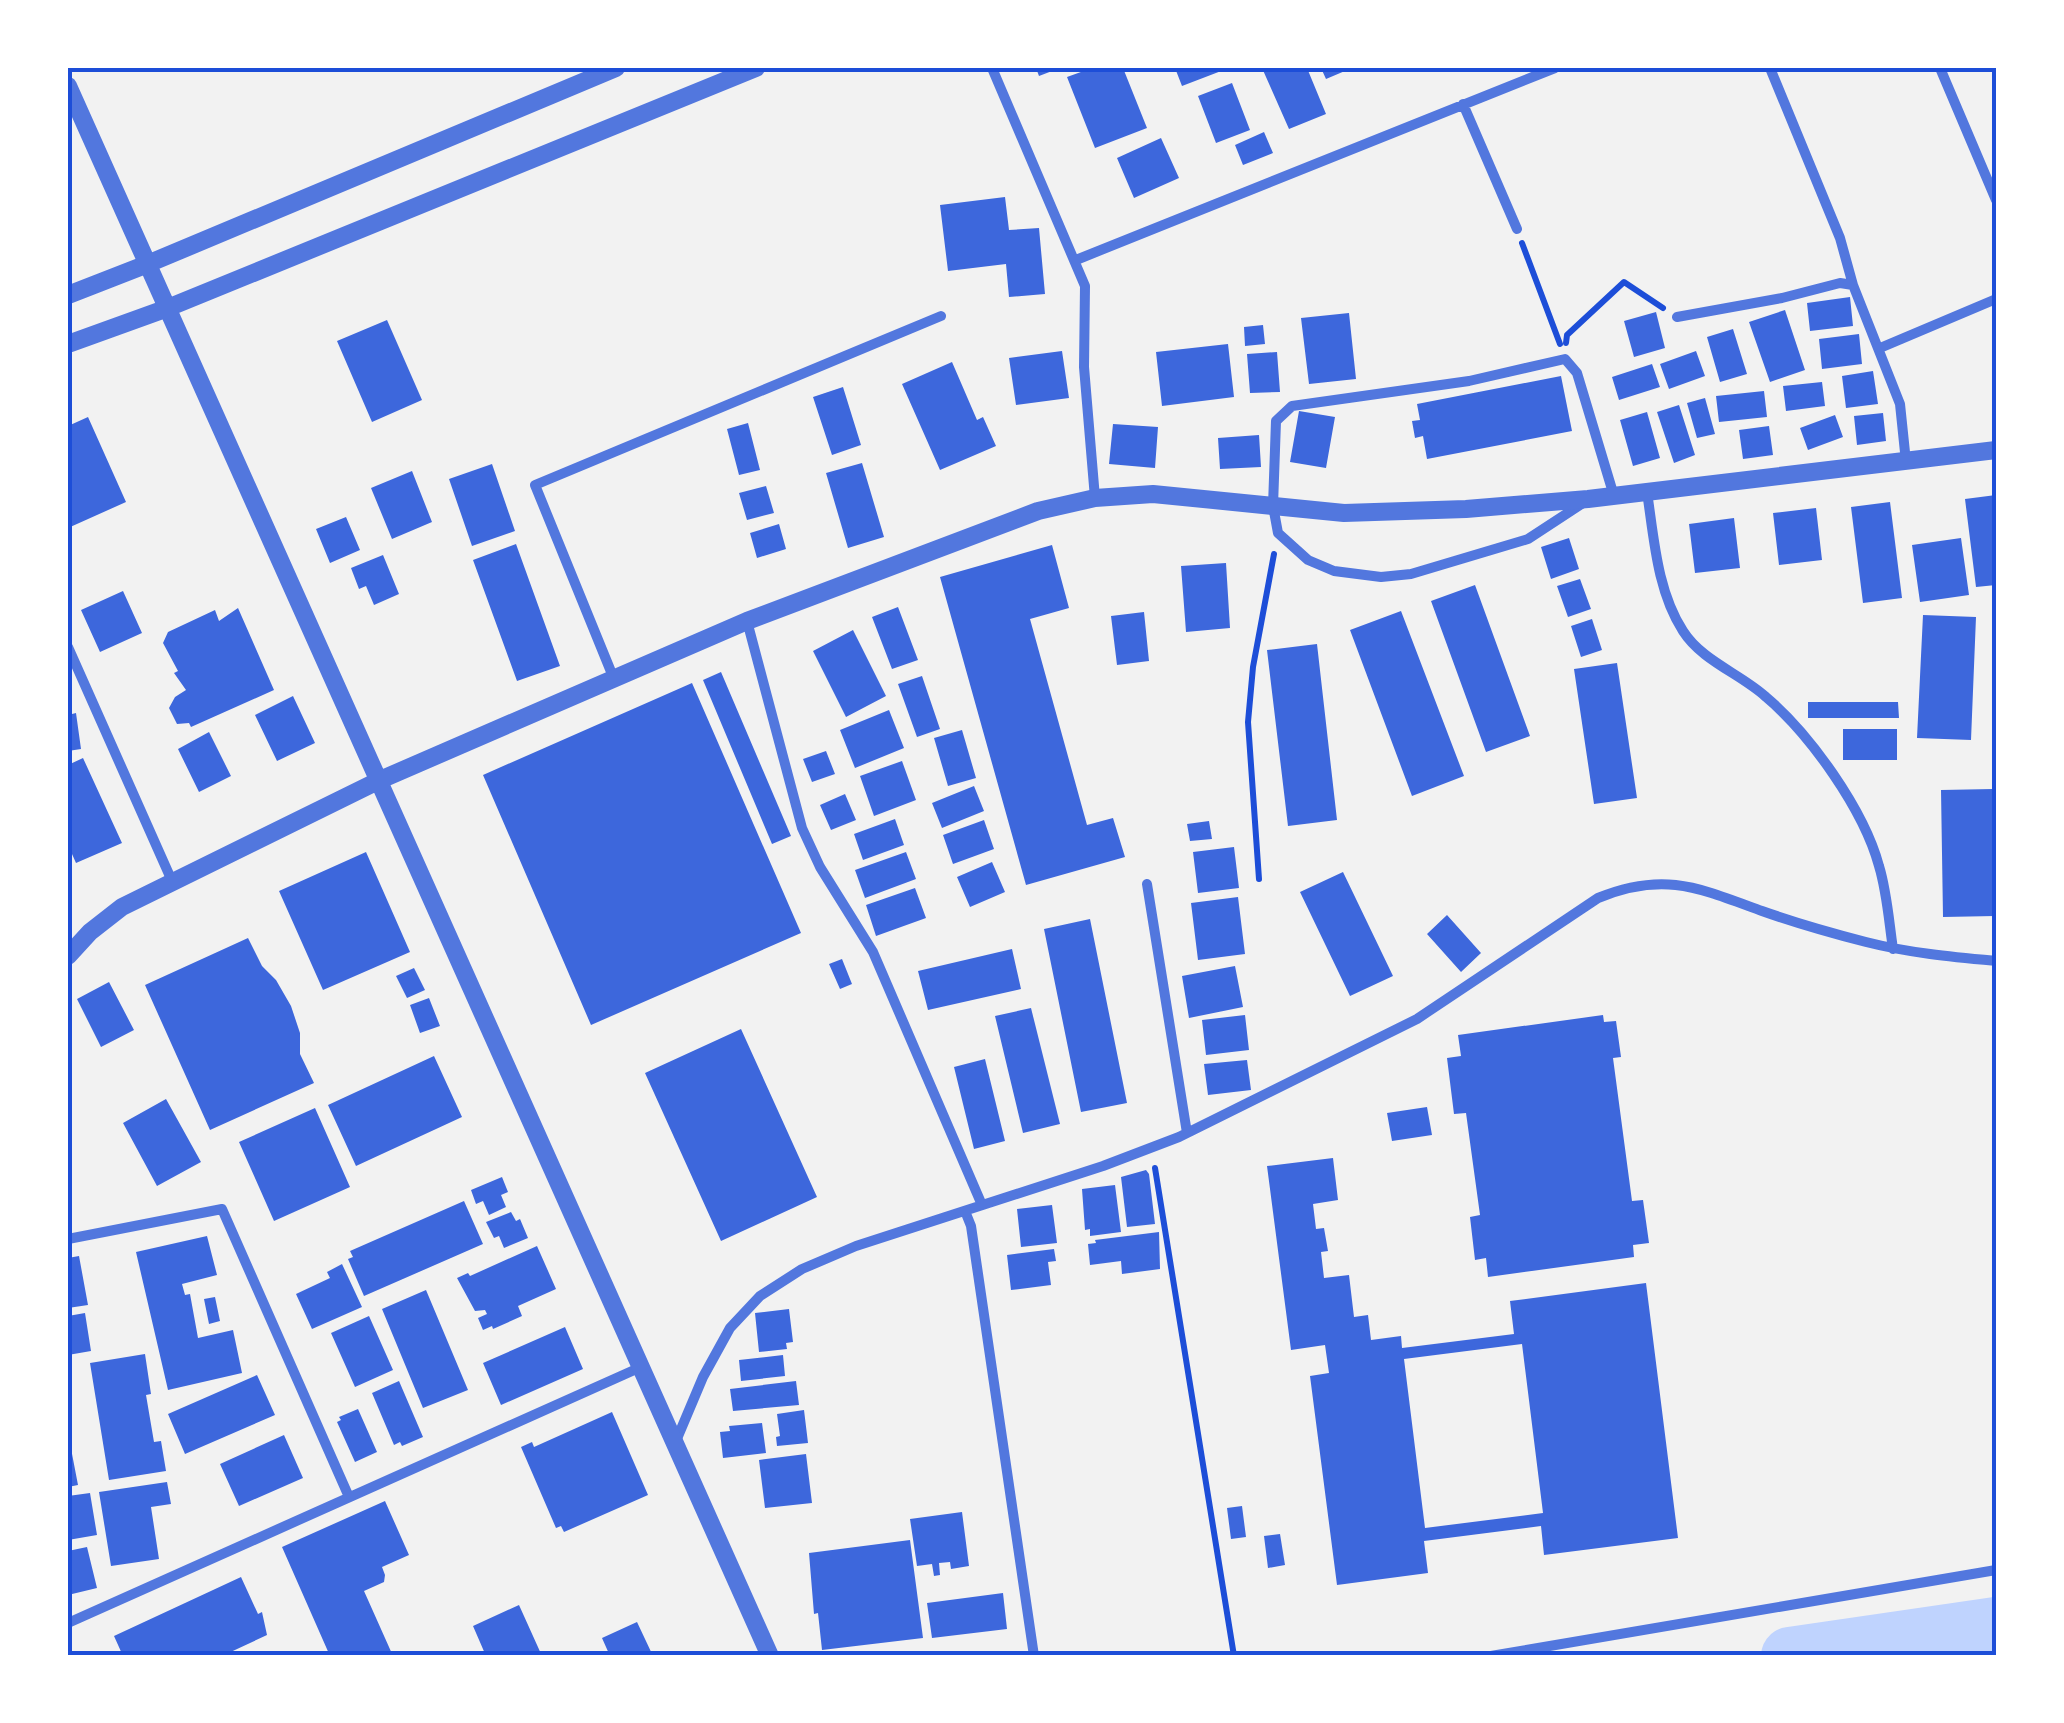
<svg xmlns="http://www.w3.org/2000/svg" width="2064" height="1723" font-family="'Space Grotesk',sans-serif">
	<style>
		.lines { fill: none; stroke-linecap: round; stroke-linejoin: round }
		.river { stroke: #bfd3fe; stroke-width: 58 }
		.building { fill: #3d67dc; fill-rule: evenodd }
		.path { stroke: #1d4ed8; stroke-width: 6 }
		.minor { stroke: #5277de; stroke-width: 10 }
		.tertiary { stroke: #5277de; stroke-width: 18 }
		.neatline { fill: none; stroke: #1d4ed8; stroke-width: 4 }
	</style>
	<rect width="100%" height="100%" fill="#f2f2f2"/>
	<g class="lines">
		<path class="river" d="M1790 1656 1996 1626"/>
	</g>
	<path class="building" d="M1036 68H1060L1039 76Z
		M1092 68H1123L1147 128 1095 148 1067 77Z
		M1175 68H1229L1182 86Z
		M1262 68H1307L1326 114 1289 129Z
		M1321 68H1352L1326 79Z
		M1232 83 1250 130 1216 143 1198 96Z
		M1264 132 1273 153 1243 165 1235 145Z
		M1161 138 1179 178 1134 198 1117 158Z
		M1005 197 1009 230 1039 228 1045 294 1009 297 1006 264 948 271 940 205Z
		M1850 297 1853 326 1810 331 1807 303Z
		M1785 310 1805 370 1770 382 1749 322Z
		M1656 312 1665 348 1634 357 1624 321Z
		M1349 313 1356 379 1309 384 1301 318Z
		M387 320 422 400 372 422 337 341Z
		M1263 325 1265 344 1245 346 1244 327Z
		M1733 329 1747 374 1720 382 1707 337Z
		M1859 334 1862 364 1822 369 1819 339Z
		M1228 344 1234 397 1162 406 1156 352Z
		M1062 351 1069 398 1016 405 1009 358Z
		M1696 351 1705 376 1669 389 1660 364Z
		M1277 352 1280 392 1250 393 1247 354Z
		M952 362 977 420 983 417 996 446 940 470 902 384Z
		M1652 364 1660 387 1619 400 1612 377Z
		M1873 371 1878 404 1846 408 1842 376Z
		M1561 376 1572 431 1427 459 1423 436 1415 438 1412 421 1420 420 1417 404Z
		M1822 382 1825 406 1786 411 1783 386Z
		M843 387 861 445 832 455 813 397Z
		M1764 391 1767 417 1719 422 1716 396Z
		M1705 398 1715 434 1697 438 1687 403Z
		M1679 405 1695 455 1674 463 1657 412Z
		M1299 411 1335 417 1326 468 1290 462Z
		M1647 412 1660 458 1633 466 1620 420Z
		M1883 413 1886 441 1857 445 1854 416Z
		M1835 415 1843 437 1808 450 1800 428Z
		M88 417 126 502 68 528V426Z
		M748 423 760 470 739 475 727 429Z
		M1113 424 1158 427 1155 468 1109 464Z
		M1769 426 1773 455 1743 459 1739 430Z
		M1259 435 1261 467 1220 469 1218 438Z
		M862 463 884 537 848 548 826 473Z
		M492 464 515 531 472 546 449 479Z
		M412 471 432 522 392 539 371 488Z
		M766 486 774 513 747 520 739 493Z
		M1996 495V585L1976 587 1965 499Z
		M1890 502 1902 598 1863 603 1851 507Z
		M1816 508 1822 560 1779 565 1773 513Z
		M346 517 360 550 330 563 316 529Z
		M1734 518 1740 568 1695 573 1689 524Z
		M779 524 786 549 757 558 750 533Z
		M1569 538 1579 569 1551 579 1541 547Z
		M1961 538 1969 595 1920 602 1912 545Z
		M516 544 560 666 517 681 473 560Z
		M1052 545 1069 608 1030 619 1087 825 1113 818 1125 857 1026 885 940 577Z
		M383 555 399 594 374 605 366 586 359 589 351 568Z
		M1226 563 1230 628 1186 632 1181 566Z
		M1580 579 1591 609 1568 617 1557 586Z
		M1475 585 1530 736 1486 752 1431 601Z
		M123 591 142 633 100 652 81 610Z
		M898 607 918 660 892 669 872 617Z
		M238 608 274 690 191 727 189 723 177 724 169 708 175 697 186 690 174 673 178 671 163 643 168 632 215 610 219 621Z
		M1401 611 1464 776 1412 796 1350 630Z
		M1144 612 1149 661 1117 665 1111 616Z
		M1923 615 1976 617 1971 740 1917 738Z
		M1592 619 1602 650 1581 657 1571 626Z
		M853 630 886 696 846 717 813 651Z
		M1317 644 1337 820 1288 826 1267 650Z
		M1617 663 1637 798 1594 804 1574 669Z
		M721 672 791 836 772 844 703 680Z
		M922 676 940 729 917 737 898 684Z
		M692 683 801 933 591 1025 483 775Z
		M293 696 315 743 277 761 255 715Z
		M1808 702H1898L1899 718H1808Z
		M889 710 904 748 855 768 840 730Z
		M76 713 81 749 68 751V715Z
		M1843 729H1897V760H1843Z
		M962 730 976 778 948 786 934 738Z
		M209 732 231 776 199 792 178 749Z
		M826 751 835 774 812 782 803 759Z
		M83 758 122 843 76 863 68 845V765Z
		M902 761 916 800 874 816 860 776Z
		M974 786 984 811 942 828 932 803Z
		M1993 789 1995 916 1943 917 1941 790Z
		M845 794 856 820 831 830 820 805Z
		M895 819 904 845 863 860 854 834Z
		M984 820 994 849 953 864 943 835Z
		M1209 821 1212 839 1190 841 1187 824Z
		M1234 847 1239 888 1198 893 1193 852Z
		M366 852 410 952 323 990 279 891Z
		M906 852 916 879 865 898 855 870Z
		M992 862 1005 892 970 907 957 877Z
		M1343 872 1393 976 1350 996 1300 892Z
		M915 888 926 918 876 936 866 905Z
		M1238 897 1245 954 1198 960 1191 903Z
		M1447 915 1481 953 1461 972 1427 934Z
		M1090 919 1127 1103 1081 1112 1044 929Z
		M248 938 262 966 276 980 291 1006 300 1033V1054L314 1083 210 1130 145 985Z
		M1012 949 1021 989 928 1010 918 971Z
		M842 959 852 984 840 989 829 964Z
		M1235 966 1243 1007 1189 1018 1182 976Z
		M414 968 425 990 407 998 396 976Z
		M109 982 134 1030 101 1047 77 999Z
		M429 998 440 1026 420 1033 410 1005Z
		M1031 1008 1060 1124 1023 1133 995 1016Z
		M1245 1015 1249 1050 1206 1055 1202 1020Z
		M1603 1015 1604 1022 1616 1021 1621 1057 1613 1058 1632 1201 1643 1200 1649 1243 1633 1245 1634 1257 1488 1277 1486 1258 1475 1260 1470 1217 1480 1215 1466 1113 1454 1114 1447 1058 1461 1056 1458 1035Z
		M741 1029 817 1197 721 1241 645 1073Z
		M434 1056 462 1117 356 1166 328 1105Z
		M985 1059 1005 1141 974 1149 954 1067Z
		M1247 1060 1251 1090 1208 1095 1204 1064Z
		M166 1099 201 1162 157 1186 123 1123Z
		M1427 1107 1432 1135 1392 1141 1387 1113Z
		M315 1108 350 1187 274 1221 239 1142Z
		M1333 1158 1338 1200 1313 1204 1316 1229 1324 1228 1328 1251 1321 1252 1324 1278 1349 1275 1354 1317 1368 1315 1371 1340 1401 1336 1402 1348 1514 1334 1510 1301 1646 1283 1678 1538 1544 1555 1541 1526 1424 1541 1428 1573 1337 1585 1310 1376 1329 1373 1325 1345 1291 1350 1267 1166ZM1522 1344 1543 1513 1425 1528 1404 1359Z
		M1146 1170 1149 1174 1155 1224 1127 1227 1121 1177Z
		M502 1177 508 1192 501 1195 506 1207 489 1215 483 1201 476 1204 471 1190Z
		M1115 1185 1121 1232 1090 1236V1229L1085 1230 1082 1189Z
		M464 1201 483 1244 364 1296 348 1259 353 1257 350 1251Z
		M1052 1205 1057 1243 1021 1247 1017 1209Z
		M511 1212 516 1221 520 1219 528 1238 504 1248 499 1236 494 1238 486 1222Z
		M1159 1232 1160 1269 1122 1274 1121 1261 1090 1265 1088 1244 1096 1243 1095 1240Z
		M207 1236 217 1275 182 1284 185 1295 190 1294 198 1338 233 1330 242 1373 168 1390 136 1252Z
		M537 1246 556 1289 518 1306 522 1316 493 1329 492 1326 483 1330 478 1318 487 1314 485 1310 475 1311 457 1278 468 1273 470 1276Z
		M1054 1249 1056 1261 1048 1262 1051 1285 1011 1290 1007 1255Z
		M79 1256 88 1305 68 1308V1258Z
		M342 1264 362 1307 312 1329 296 1294 330 1278 327 1272Z
		M426 1290 468 1390 423 1408 382 1309Z
		M215 1297 220 1321 209 1324 204 1299Z
		M789 1309 793 1342 786 1343 787 1349 759 1352 755 1313Z
		M85 1313 91 1351 68 1355V1316Z
		M369 1316 393 1370 355 1387 331 1333Z
		M565 1327 583 1369 501 1405 483 1363Z
		M145 1354 151 1394 146 1395 154 1442 161 1441 166 1471 109 1480 90 1363Z
		M783 1355 785 1376 741 1381 739 1360Z
		M257 1375 275 1415 185 1454 168 1414Z
		M399 1381 423 1437 402 1446 400 1442 394 1445 372 1393Z
		M796 1381 799 1405 733 1411 730 1389Z
		M358 1409 377 1452 355 1462 337 1422 341 1420 339 1417Z
		M804 1410 808 1443 777 1446 776 1437 780 1436 777 1414Z
		M612 1412 648 1495 564 1532 561 1526 556 1528 521 1447 532 1442 534 1447Z
		M762 1423 766 1453 723 1458 720 1432 730 1431 729 1426Z
		M68 1433 78 1485 68 1487Z
		M284 1435 303 1478 239 1506 220 1464Z
		M806 1454 812 1503 765 1508 759 1460Z
		M167 1482 171 1504 151 1507 159 1559 111 1566 99 1492Z
		M90 1493 97 1535 68 1540V1496Z
		M385 1501 409 1555 382 1567 385 1575 384 1582 364 1591 393 1656H330L282 1547Z
		M1242 1506 1246 1537 1231 1539 1227 1508Z
		M962 1512 969 1566 951 1569 950 1562 939 1563 940 1575 934 1576 932 1564 917 1566 910 1519Z
		M1280 1534 1285 1565 1268 1568 1264 1536Z
		M910 1540 923 1638 822 1650 818 1613 814 1614 809 1553Z
		M87 1547 97 1588 68 1595V1551Z
		M241 1577 258 1614 262 1612 267 1635 222 1656H123L114 1636Z
		M1003 1593 1007 1629 932 1638 927 1603Z
		M519 1605 542 1656H486L473 1626Z
		M637 1622 653 1656H610L602 1638Z"/>
	<g class="lines">
		<path class="path" d="M1522 243 1560 344
			M1566 343 1567 335 1624 282 1663 308
			M1259 879 1248 722 1253 667 1274 554
			M1155 1168 1234 1656"/>
		<path class="minor" d="M992 68 1085 286 1084 367 1095 498
			M1770 68 1840 238 1853 285
			M1940 68 1996 200
			M1463 104 1517 229
			M1076 260 1555 68
			M1677 317 1782 298 1840 283 1853 285 1900 404 1906 462
			M1880 348 1996 299
			M1647 492C1654 538 1657 591 1683 631 1702 661 1741 674 1766 697 1810 734 1864 810 1879 866 1887 892 1889 922 1893 949
			M1583 503 1528 539 1411 574 1381 577 1334 571 1308 560 1278 533 1273 506 1276 421 1292 406 1469 381 1565 359 1577 373 1614 496
			M747 621 802 828 820 867 873 952 982 1205
			M68 647 172 881
			M614 679 535 485 941 316
			M1147 884 1187 1133
			M965 1211 971 1226 1034 1656
			M68 1239 222 1209 349 1497
			M676 1441 703 1377 730 1328 760 1296 802 1269 856 1246 1103 1166 1179 1137 1417 1019 1598 898C1664 871 1699 888 1762 911 1796 923 1831 933 1866 942 1909 953 1953 957 1996 961
			M68 1623 641 1367
			M1491 1656 1996 1570"/>
		<path class="tertiary" d="M68 86 770 1656
			M68 295 145 265 616 68
			M68 344 165 309 756 68
			M68 956 90 932 122 907 380 780 747 621 1038 511 1095 498 1153 494 1344 513 1466 509 1588 499 1996 450"/>
	</g>
	<rect width="2064" height="1723" fill="none" stroke="#ffffff" stroke-width="140"/>
	<rect x="70" y="70" width="1924" height="1583" class="neatline"/>
</svg>
